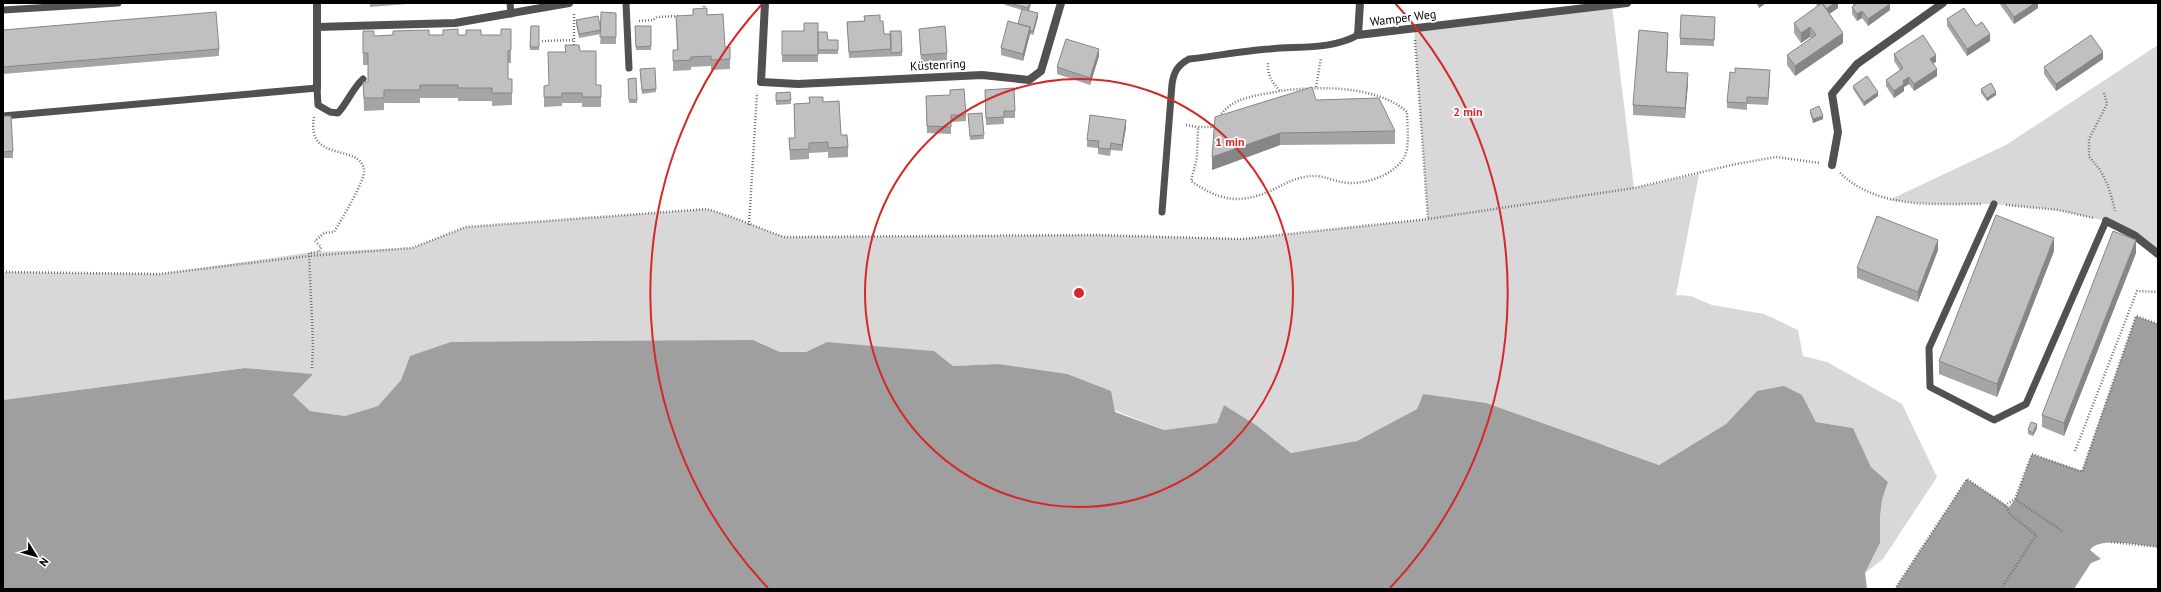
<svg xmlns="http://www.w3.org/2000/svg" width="2161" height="592" font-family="'PT Sans',sans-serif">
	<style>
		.green { fill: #d8d8d8 }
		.water { fill: #9f9f9f }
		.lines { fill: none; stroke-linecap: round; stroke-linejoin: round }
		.path { stroke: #737373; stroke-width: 2.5; stroke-dasharray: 1 2; stroke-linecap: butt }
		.service { stroke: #515151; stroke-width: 7 }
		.minor { stroke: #515151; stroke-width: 8 }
		.wall { fill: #a5a5a5 }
		.shaded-wall { fill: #868686 }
		.building { fill: #c0c0c0; stroke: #868686 }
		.ring { fill: none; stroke: #d62828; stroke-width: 2 }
		.labels { text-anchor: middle; stroke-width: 3.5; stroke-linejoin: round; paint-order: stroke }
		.street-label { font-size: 12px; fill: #000; stroke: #fff }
		.centre { fill: #d62828; stroke: #fff; stroke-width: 2 }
		.ring-label { font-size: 12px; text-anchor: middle; font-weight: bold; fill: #d62828; stroke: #fff; stroke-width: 3.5; stroke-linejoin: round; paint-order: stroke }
	</style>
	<rect width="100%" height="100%" fill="#fff"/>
	<path class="green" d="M1612 5 1634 188 1699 174 1676 295 1691 296 1712 305 1764 314 1798 330 1803 356 1827 362 1902 404 1937 477 1883 559 1865 573 1880 543V517L1882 500 1888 482 1871 467 1853 428 1816 422 1802 395 1757 391 1726 424 1659 465 1607 446 1423 394 1417 409 1357 441 1291 453 1256 425 1224 405 1217 423 1164 430 998 364 953 366 933 351 827 342 806 352H780L753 340 410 356 401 380 378 406 345 416 310 411 293 395 312 374 245 368 3 400V272L159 274 313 252 412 248 466 227 706 209C733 216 758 228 784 237L1097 235 1242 239 1428 219 1414 29Z
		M2158 45V255L2106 221 2058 210 1994 204H1934L1889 200 2006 145Z"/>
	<path class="water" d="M2136 316 2158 324V547C2141 546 2100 536 2090 550L2101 559 2091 563 2074 589H1895L1967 479 2009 507 2015 499 2032 454 2082 471Z
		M753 340 780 352H806L827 342 934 351 953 366 998 364 1067 374 1111 391 1115 412 1164 430 1217 423 1224 405 1256 425 1291 453 1357 441 1417 409 1423 394 1486 403 1659 465 1726 424 1757 391 1784 386 1802 395 1816 422 1853 428 1871 467 1888 482 1882 500 1880 517V543L1865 573 1867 589H3V400L245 368 313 374 293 395 310 411 345 416 378 406 401 380 410 356 451 342Z"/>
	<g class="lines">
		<path class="path" d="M704 10V3
			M574 14V47
			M639 21 653 20 657 17 679 16
			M1415 40 1428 219
			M542 41 574 40
			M1316 87 1321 58
			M2104 93 2107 104 2089 139V157C2105 172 2110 190 2115 211
			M1218 119C1231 96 1257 96 1280 91
			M1216 123 1211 127H1198L1197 158 1191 181C1219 200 1238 205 1270 191 1281 186 1292 179 1304 177 1323 173 1332 182 1349 183 1369 184 1404 172 1407 148 1409 137 1407 123 1407 112 1377 85 1318 86 1280 91 1271 81 1267 74 1268 61
			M1186 125 1198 127
			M1840 173C1878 209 1932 204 1981 204
			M2006 205 2058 210 2094 218
			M749 225 757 93
			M3 272 159 274 309 256 412 248 466 227 706 209C733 216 758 228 784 237L1097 235 1242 239 1428 219 1634 188 1736 164 1776 157 1820 163
			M312 368 313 343 309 253 319 252 321 247 315 241 324 233 334 232C340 222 365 181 364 171 362 142 306 165 314 117
			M2075 451 2137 291 2158 292
			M2062 531 2015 499 2032 454 2082 472 2136 316 2158 324
			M2111 542 2158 547
			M1895 589 1967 479 2005 505 2015 499
			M2001 589 2036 535 2010 514 2005 505"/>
		<path class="service" d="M510 3 511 14
			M626 3 629 68
			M3 10 118 3
			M3 116 317 88 318 105 330 112 338 113C348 102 352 89 363 79
			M1994 204 1929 348 1930 387 1994 420 2026 404 2106 221
			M1162 212 1172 84C1174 71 1178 65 1189 59 1216 56 1243 51 1269 49 1299 46 1331 50 1358 35"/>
		<path class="minor" d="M317 3V88
			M765 3 761 82 798 84 982 75 1029 80 1041 71 1061 3
			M1360 3 1358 35 1627 3
			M317 27 455 23 569 3
			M1832 165 1838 132 1832 94 1857 64 1943 3
			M2106 221 2134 235 2158 254"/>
	</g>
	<path class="wall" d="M370 3H407V4L370 7Z
		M1005 3H1031L1029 11 1038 17 1033 35 1030 34 1023 61 1001 55V48L1018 24 1022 10 1005 5Z
		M1756 3H1766L1759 8Z
		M1815 3H1838V8L1829 14 1843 43 1795 76 1787 65V55L1811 38 1810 37 1801 43 1794 33V23L1818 7Z
		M1852 3H1890V10L1868 26 1862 18 1857 21 1852 14V7L1854 6Z
		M1999 3H2038V8L2014 24Z
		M616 13V44H600L601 34 579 38 576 24V20L601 30Z
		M707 15 725 47 730 59V69L711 70V66L691 67V70L673 71V50H677L676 16Z
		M864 16 880 21 884 34H890L901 31 902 56 849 58 847 22 864 21Z
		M1947 19 1976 26 1990 41 1967 56 1947 26Z
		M1715 24 1714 46 1680 45V38Z
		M531 26H539V50H530Z
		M635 26H651V50H636Z
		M511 29V63H508V79H512V105L492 106V101H458V98H420V103H384V110L364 111 363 82H368V65H363V31L374 36 501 35Z
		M919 29 947 53V60L921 62Z
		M3 30 219 49V56L3 74Z
		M782 31 818 32 838 50V54H818V35V62H782Z
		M1668 43 1666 72 1688 83 1685 118 1633 115V105Z
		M580 51 596 85H601V107H582V103H562V106L544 107V86L549 85Z
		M1894 54 1936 62 1933 63 1937 76 1914 91 1909 84 1904 87V91L1894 98 1886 86V80L1900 70 1894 61Z
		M1099 56 1090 85 1057 74V67Z
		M2103 59 2056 91 2044 74V67Z
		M640 73 656 89V92L642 94Z
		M1735 73 1770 77 1768 105 1747 104V110L1727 108V102Z
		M636 78 637 103H629L628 79Z
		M1853 86 1878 96 1864 106 1853 89Z
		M1981 89 1996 95 1987 101 1981 93Z
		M985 90 1015 111V118H1004V124L986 125Z
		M790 92 791 104 776 105V93Z
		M926 96 966 115V121L951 122V134L927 133Z
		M809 97 823 102 848 147V157L828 158V152L809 153V159L790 160 789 138H795L794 104 809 103Z
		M1316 100 1395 131V144L1280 145 1212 170Z
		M1810 110 1823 119 1813 123 1810 113Z
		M982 113 984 139 970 140 968 114Z
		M3 116 13 151V158H3Z
		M1126 127 1122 151 1111 150 1110 156 1098 154V148L1087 147V140Z
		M1938 250 1918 302 1857 278V268Z
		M2054 251 1997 397 1939 374V361Z
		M2136 253 2064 436 2042 427V415Z
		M2037 428 2033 436 2028 434V430Z"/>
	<path class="shaded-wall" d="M1030 3H1031L1028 12V8Z
		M1759 3H1766L1759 8Z
		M1835 3H1838V8L1825 17V10Z
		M2035 3H2038V8L2014 24V17Z
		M1890 4V10L1868 26V19Z
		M1862 11V18L1857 21V14Z
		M1038 13V17L1033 35V31Z
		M1030 27V34L1023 61V54Z
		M1810 27V37L1801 43V33Z
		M1668 33V43L1666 82V72Z
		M1843 33V43L1795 76V66Z
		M1990 34V41L1967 56V49Z
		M1099 49V56L1090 85V78Z
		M2103 52V59L2056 91V84Z
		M1936 55V62L1930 65V59Z
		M1937 69V76L1914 91V84Z
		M1770 70V77L1768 105V98Z
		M1688 73V83L1685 118V108Z
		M1909 77V84L1904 87V91L1894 98V91L1903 81Z
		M1878 92V96L1864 106V102Z
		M1996 92V95L1987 101V98Z
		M1823 116V119L1813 123V119Z
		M1126 120V127L1122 151V145Z
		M1280 133V145L1212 170V157Z
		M2054 238V251L1997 397V384Z
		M1938 240V250L1918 302V292Z
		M2136 240V253L2064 436V423Z
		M2037 424V428L2033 436V433Z"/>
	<path class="building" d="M1009 3H1030L1028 8Z
		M1820 3H1835L1826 9 1822 3 1821 4Z
		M1822 3 1843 33 1795 66 1787 55 1816 35 1810 27 1801 33 1794 23Z
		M1857 3H1890V4L1868 19 1862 11 1857 14 1852 7Z
		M2004 3H2035L2014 17Z
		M707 8V15L723 14 725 47H730V59L711 60V56L691 57V60L673 61V50H678L676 16 693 15V9Z
		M1964 8 1976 26 1982 22 1990 34 1967 49 1947 19Z
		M1022 9 1038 13 1033 31H1030V27L1018 24Z
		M216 12 219 49 3 67V30Z
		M601 12 616 13V37H600Z
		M880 15V21H883L884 34H891V49L849 52 847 22 865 21 864 16Z
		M1681 15 1715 17 1714 40 1680 38Z
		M598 16 601 30 579 34 576 20Z
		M1008 21 1030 27 1023 54 1001 48Z
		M804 23H818V55H782V31H804Z
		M531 26H539V47H530Z
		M635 26H651V46L636 47Z
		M945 26 947 53 921 55 919 29Z
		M458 29V35H466V30H481V35H501V29H511V50L508 51V79H512V93H492V88H458V85H420V90H384V98H364L363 82H368V53H363V31H374V36L393 35V31L429 30V35H443V30Z
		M1639 30 1668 33 1666 72 1688 73 1685 108 1633 105Z
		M890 31H901L902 52 891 53Z
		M818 32H827L828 40H838V50H818Z
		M1923 35 1936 55 1930 59 1937 69 1914 84 1909 77 1903 81 1904 84 1894 91 1886 80 1903 68 1894 54Z
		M2091 35 2103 52 2056 84 2044 67Z
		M1066 39 1099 49 1090 78 1057 67Z
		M565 45H579L580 51H596V85H601V97H582V93H562V97H544V86L549 85 548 52H566Z
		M655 68 656 89 642 90 640 69Z
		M1735 68 1770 70 1768 98 1747 97V103L1727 102 1730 72 1735 73Z
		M1867 76 1878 92 1864 102 1853 86Z
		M636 78 637 100H629L628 79Z
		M1991 83 1996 92 1987 98 1981 89Z
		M1312 87 1316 100 1379 98 1395 131 1280 133 1212 157 1215 117Z
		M1014 88 1015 111H1004V117L986 118 985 90Z
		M964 89 966 115H951V127L927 126 926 96 950 95V90Z
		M790 92 791 100 776 101V93Z
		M809 97H823V102L839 101 841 135H847L848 147 828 148V142L809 143V149L790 150 789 138H795L794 104 810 103Z
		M1819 106 1823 116 1813 119 1810 110Z
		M982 113 984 135 970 136 968 114Z
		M1090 115 1126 120 1122 145 1111 143 1110 149 1098 148 1099 141 1087 140Z
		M3 116H11L13 151 3 152Z
		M1996 215 2054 238 1997 384 1939 361Z
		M1877 216 1938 240 1918 292 1857 268Z
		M2113 231 2136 240 2064 423 2042 415Z
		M2031 422 2037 424 2033 433 2028 430Z"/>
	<g class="ring">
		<circle cx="1079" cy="293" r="214"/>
		<path d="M768 588A429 429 0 0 1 763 3M1395 3A429 429 0 0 1 1390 588"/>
	</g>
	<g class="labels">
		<g class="street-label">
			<text transform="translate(1403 18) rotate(-7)" y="4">Wamper Weg</text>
			<text transform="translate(938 65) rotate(-3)" y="4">Küstenring</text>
		</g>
	</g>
	<circle cx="1079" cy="293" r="6" class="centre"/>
	<g class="ring-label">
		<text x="1468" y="116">2 min</text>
		<text x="1230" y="146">1 min</text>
	</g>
	<rect width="2161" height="592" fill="none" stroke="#000000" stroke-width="8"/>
	<g transform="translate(36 556) rotate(127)" stroke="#ffffff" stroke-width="3" paint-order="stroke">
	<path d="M0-3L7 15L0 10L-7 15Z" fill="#000000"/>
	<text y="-6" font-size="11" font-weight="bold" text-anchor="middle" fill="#000000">N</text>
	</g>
</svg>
